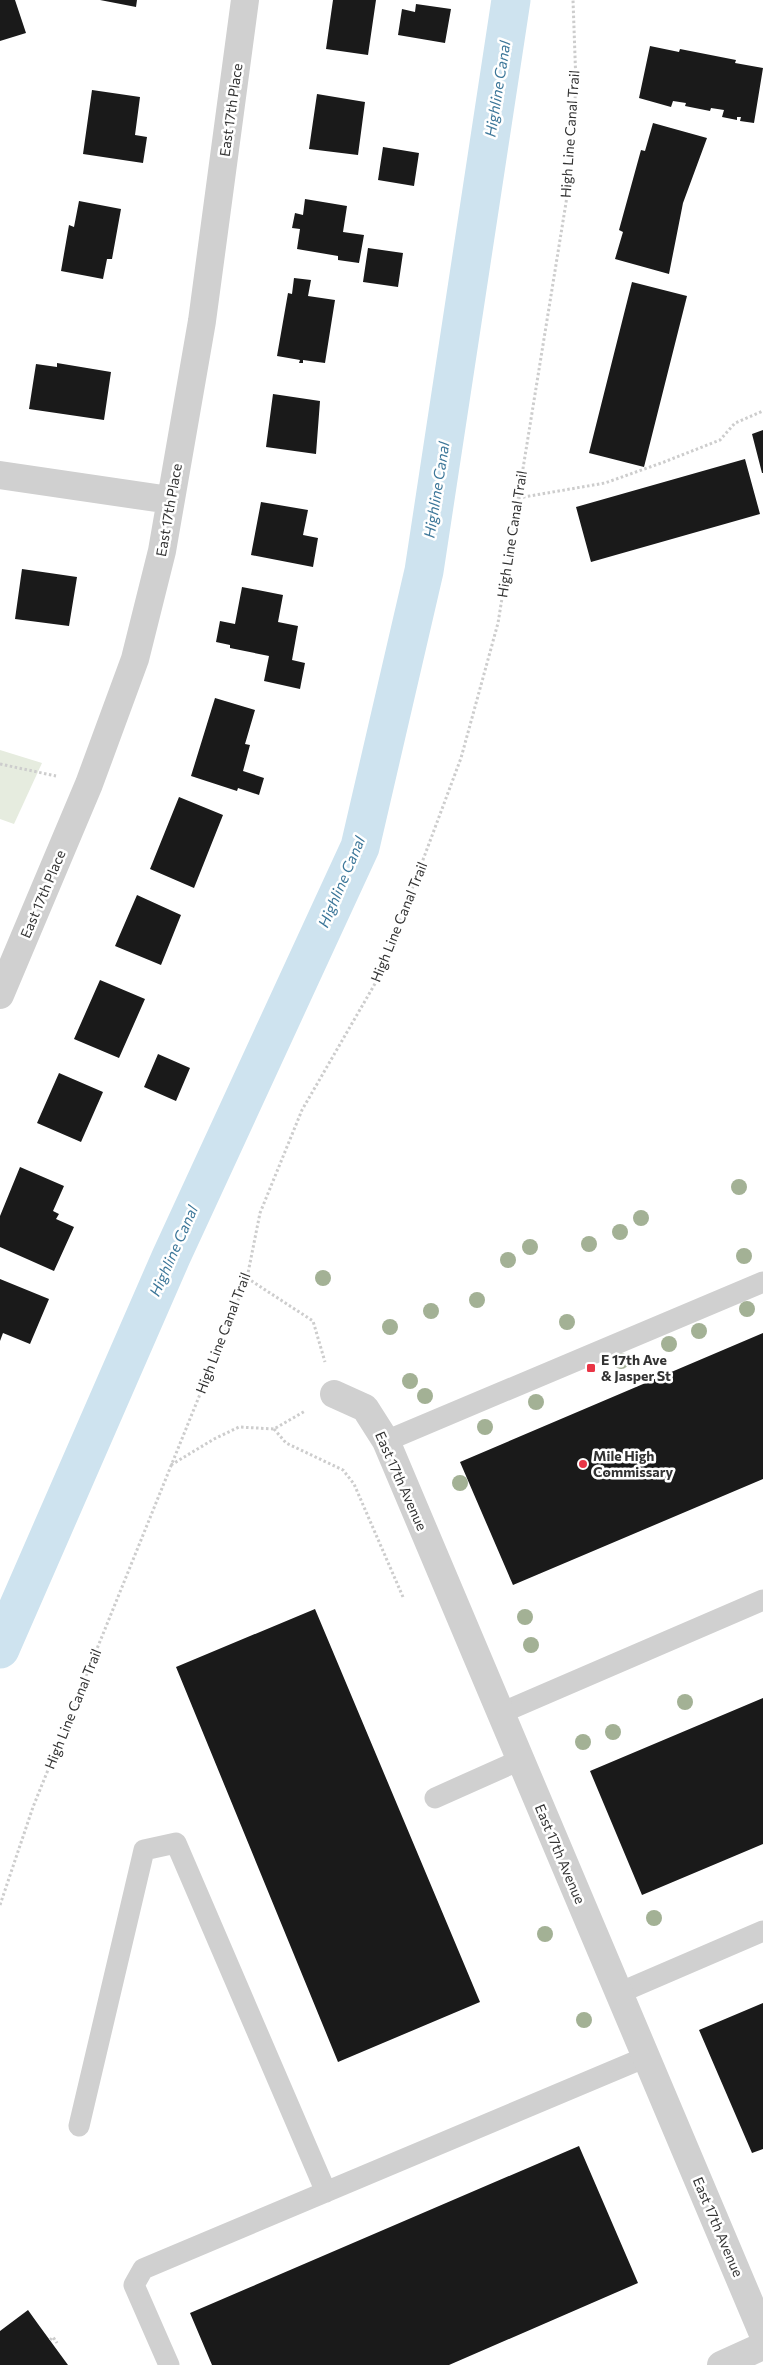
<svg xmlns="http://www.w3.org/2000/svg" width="763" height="2365" font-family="Commissioner,sans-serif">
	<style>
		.green { fill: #e6ecdf }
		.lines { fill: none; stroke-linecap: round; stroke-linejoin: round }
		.canal { stroke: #cee3ef; stroke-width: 39 }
		.building { fill: #1a1a1a }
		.path { stroke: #cdcdcd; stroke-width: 3; stroke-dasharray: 2.5 2.5; stroke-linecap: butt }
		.lane { stroke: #d0d0d0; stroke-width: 21 }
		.street { stroke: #d0d0d0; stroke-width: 28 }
		.tree { fill: #a3b195 }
		.poi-dot { fill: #e93546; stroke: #fff; stroke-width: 2 }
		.labels { text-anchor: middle; stroke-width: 5; stroke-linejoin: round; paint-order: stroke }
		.street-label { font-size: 14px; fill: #333; stroke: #fff }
		.poi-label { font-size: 14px; font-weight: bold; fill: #333; stroke: #fff; text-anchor: start }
		.water-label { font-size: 15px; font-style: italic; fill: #3d7799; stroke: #fff }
	</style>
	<rect width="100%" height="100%" fill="#fff"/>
	<path class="green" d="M0 750 42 763 14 824 0 819Z"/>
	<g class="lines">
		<path class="canal" d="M0 1649 171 1257 360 847 424 571 511 0"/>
	</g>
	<path class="building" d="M0 0H15L26 33 0 41Z
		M100 0H137L136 7Z
		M333 0H376L368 55 326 49Z
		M416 4 451 9 445 43 398 35 402 9 415 12Z
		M650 46 679 52 680 49 736 60 735 63 763 68 754 123 740 121 741 117H737V120L722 117 724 110 711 108 710 111 685 106 686 103 673 101 671 107 639 98Z
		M92 90 140 97 135 135 147 137 143 163 83 154Z
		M317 94 365 102 358 155 309 149Z
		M653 123 707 138 683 203 669 274 615 259 623 232 619 230 641 150 645 151Z
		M383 147 419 153 414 186 378 180Z
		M305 199 347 206 343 232 364 235 359 263 338 260V256L297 249 300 229 292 228 295 213 303 215Z
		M79 201 121 209 112 259H107L103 279 61 271 69 225 74 227Z
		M368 248 403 253 398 287 363 282Z
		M294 278 311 280 308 296 335 300 325 363 303 360V363H299L300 360 277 356 288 293 292 294Z
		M632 282 687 296 644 467 589 453Z
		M57 363 111 372 104 420 29 409 36 364 57 367Z
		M273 394 320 401 316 454 266 447Z
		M763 430V473H762L752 434Z
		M745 459 760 514 591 562 576 507Z
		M261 502 308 510 303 535 318 538 313 567 251 555Z
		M22 569 77 577 69 626 15 619Z
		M242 587 283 595 278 622 298 626 292 660 305 663 300 689 264 681 269 656 230 648V645L216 642 220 621 235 624Z
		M215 698 255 710 245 744 250 745 243 771 264 778 259 795 238 788 237 791 191 776Z
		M179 797 223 815 194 888 150 869Z
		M137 895 181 915 161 965 115 946Z
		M100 980 145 999 119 1058 74 1039Z
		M158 1054 190 1068 176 1101 144 1087Z
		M59 1073 103 1092 81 1142 37 1123Z
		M20 1167 64 1186 53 1211 59 1214 56 1219 74 1227 54 1271 0 1247V1216Z
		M0 1279 49 1299 30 1344 3 1333 0 1341Z
		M763 1333V1479L513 1585 460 1462Z
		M315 1609 480 2002 338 2062 176 1667Z
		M763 1698V1844L642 1895 590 1771Z
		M763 2003V2149L752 2153 699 2030Z
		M579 2146 638 2283 449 2365H212L190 2313Z
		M28 2310 38 2324 68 2365H0V2331Z"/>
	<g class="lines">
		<path class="path" d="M518 498 605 483 664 462 720 440 735 423 763 411
			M0 764 56 776
			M247 1278 313 1321 325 1362
			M274 1429 286 1443 343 1470 354 1484 403 1597
			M171 1465 214 1439 239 1427 274 1429 305 1411
			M0 1905 33 1807 247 1278 260 1213 302 1110 380 975 461 758 498 623 570 178 576 84 573 0
			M50 2340 53 2337 57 2343"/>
		<path class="lane" d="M386 1441 763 1282
			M501 1713 763 1600
			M435 1798 520 1760
			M619 1993 763 1931
			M79 2126 144 1850 176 1843 326 2192
			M169 2365 134 2285 143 2269 646 2057"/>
		<path class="street" d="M0 475 170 500
			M0 995 89 784 135 659 162 551 202 321 245 0
			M334 1394 365 1408 386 1441 763 2334
			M721 2365 763 2346"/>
	</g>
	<g class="tree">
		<circle cx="739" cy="1187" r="8"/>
		<circle cx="641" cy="1218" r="8"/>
		<circle cx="620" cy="1232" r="8"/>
		<circle cx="589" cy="1244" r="8"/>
		<circle cx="530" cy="1247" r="8"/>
		<circle cx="744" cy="1256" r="8"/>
		<circle cx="508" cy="1260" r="8"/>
		<circle cx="323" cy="1278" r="8"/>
		<circle cx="477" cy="1300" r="8"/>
		<circle cx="747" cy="1309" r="8"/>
		<circle cx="431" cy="1311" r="8"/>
		<circle cx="567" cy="1322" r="8"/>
		<circle cx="390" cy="1327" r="8"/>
		<circle cx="699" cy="1331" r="8"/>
		<circle cx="669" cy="1344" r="8"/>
		<circle cx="621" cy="1361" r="8"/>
		<circle cx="410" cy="1381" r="8"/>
		<circle cx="425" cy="1396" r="8"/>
		<circle cx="536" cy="1402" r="8"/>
		<circle cx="485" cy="1427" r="8"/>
		<circle cx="460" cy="1483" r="8"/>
		<circle cx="525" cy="1617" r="8"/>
		<circle cx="531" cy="1645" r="8"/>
		<circle cx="685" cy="1702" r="8"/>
		<circle cx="613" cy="1732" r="8"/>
		<circle cx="583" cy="1742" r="8"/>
		<circle cx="654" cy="1918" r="8"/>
		<circle cx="545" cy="1934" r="8"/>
		<circle cx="584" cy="2020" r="8"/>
	</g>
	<g class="poi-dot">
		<rect x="586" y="1363" width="10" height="10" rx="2.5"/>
		<circle cx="583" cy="1464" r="5"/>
	</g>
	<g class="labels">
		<g class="street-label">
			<text transform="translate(231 110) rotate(-82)" y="5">East 17th Place</text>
			<text transform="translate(570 134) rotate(-86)" y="5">High Line Canal Trail</text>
			<text transform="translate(169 510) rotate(-80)" y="5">East 17th Place</text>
			<text transform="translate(512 534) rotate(-81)" y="5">High Line Canal Trail</text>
			<text transform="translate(43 894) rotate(-67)" y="5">East 17th Place</text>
			<text transform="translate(399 922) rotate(-68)" y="5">High Line Canal Trail</text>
			<text transform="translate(223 1333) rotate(-69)" y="5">High Line Canal Trail</text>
			<text transform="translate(401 1481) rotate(66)" y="5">East 17th Avenue</text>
			<text transform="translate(73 1709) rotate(-68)" y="5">High Line Canal Trail</text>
			<text transform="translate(560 1854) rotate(67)" y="5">East 17th Avenue</text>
			<text transform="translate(718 2227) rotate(67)" y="5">East 17th Avenue</text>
		</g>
		<g class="poi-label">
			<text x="601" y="1365">E 17th Ave<tspan x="601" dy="16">&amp; Jasper St</tspan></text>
			<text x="593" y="1461">Mile High<tspan x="593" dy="16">Commissary</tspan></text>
		</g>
		<g class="water-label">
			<text transform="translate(498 89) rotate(-81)" y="5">Highline Canal</text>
			<text transform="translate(437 490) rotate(-81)" y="5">Highline Canal</text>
			<text transform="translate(342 882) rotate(-67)" y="5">Highline Canal</text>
			<text transform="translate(174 1251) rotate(-66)" y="5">Highline Canal</text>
		</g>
	</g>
</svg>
